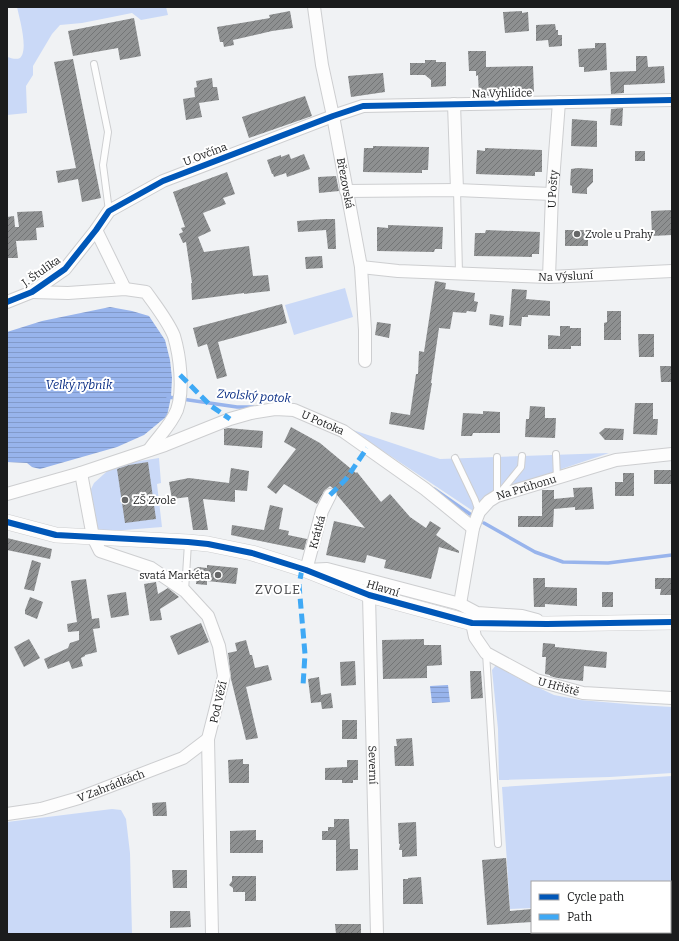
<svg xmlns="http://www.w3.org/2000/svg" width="679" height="941" font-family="Bitter,serif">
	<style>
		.green { fill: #cad9f7 }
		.water { fill: url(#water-rules) }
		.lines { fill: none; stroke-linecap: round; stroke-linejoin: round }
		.stream { stroke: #98b4ec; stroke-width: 3.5 }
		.building { fill: url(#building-hatch) }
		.service-casing { stroke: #cdced0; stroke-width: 8 }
		.minor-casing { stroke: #cdced0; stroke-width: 14 }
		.tertiary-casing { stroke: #cdced0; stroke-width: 16 }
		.service { stroke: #fdfdfd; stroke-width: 6 }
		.minor { stroke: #fdfdfd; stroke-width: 12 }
		.tertiary { stroke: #fdfdfd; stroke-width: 15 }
		.quiet { stroke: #3fa9f5; stroke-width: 5; stroke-dasharray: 10 5; stroke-linecap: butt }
		.cycleway-casing { stroke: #fff; stroke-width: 8 }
		.cycleway { stroke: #0057b8; stroke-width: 6 }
		.poi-dot { fill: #666768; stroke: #fff; stroke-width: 1.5 }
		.labels { text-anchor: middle; stroke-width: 4; stroke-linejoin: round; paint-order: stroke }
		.street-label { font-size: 11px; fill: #1b1c1d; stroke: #fff }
		.poi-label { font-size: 11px; fill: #1b1c1d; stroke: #fff; text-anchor: start }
		.water-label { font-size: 12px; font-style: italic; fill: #062b83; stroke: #fff }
		.quarter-label { font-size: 13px; letter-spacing: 1px; fill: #444548; stroke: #fff }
	</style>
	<defs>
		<pattern id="water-rules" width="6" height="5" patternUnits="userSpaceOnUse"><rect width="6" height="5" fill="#98b4ec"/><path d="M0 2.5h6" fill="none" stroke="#829aca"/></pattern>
		<pattern id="building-hatch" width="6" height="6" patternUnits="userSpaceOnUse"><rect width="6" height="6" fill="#8e9091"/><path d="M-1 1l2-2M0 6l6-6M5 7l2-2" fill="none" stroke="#737576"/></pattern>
	</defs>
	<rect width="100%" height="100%" fill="#f0f2f4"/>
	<path class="green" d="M17 7H166L168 15 141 20 132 13 82 23 60 25 52 34 33 66V75L26 86 27 113 7 115V57C11 58 16 60 20 58 29 50 19 17 17 7Z
		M345 288 353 317 294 335 285 305Z
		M350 429 440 459 609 453 493 492 486 497 473 511Z
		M159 458 161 483 157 484 162 527 100 532 94 528 90 491 94 483 114 465Z
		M496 665 518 678 554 695 580 700 638 705 672 707V773L610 777 499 780 498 729 492 670Z
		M672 776V898H670V882H532V908L510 909 502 787Z
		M112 809 121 810 126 819 130 853 132 934H7V822Z"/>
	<path class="water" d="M110 307 132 311 149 316 165 340 170 360 172 378 171 397 167 416 144 435 117 447 40 469 32 467 27 463 7 462V332L42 321Z
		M448 685 450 702 432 703 430 686Z"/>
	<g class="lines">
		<path class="stream" d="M168 397 237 407H253
			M434 489 470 514
			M484 523 535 552 563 562 608 563 672 555"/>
	</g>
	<path class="building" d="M290 11 293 28 272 31 233 40 234 45 224 47 223 42H220L217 27 270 18 269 15Z
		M522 11V13L528 12 529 31 505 33 503 12Z
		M134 18 141 56 120 60 118 48 73 56 68 31Z
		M555 24 556 30H558V35H562V46L549 47 548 40 536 41V25Z
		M595 43H606L607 70 584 72V67H579L578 49 595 48Z
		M468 51H486V67L533 66 534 92H496L497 96H479L478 75 476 76V71H469Z
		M636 56H647L648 67 664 66 665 83 624 85V93L611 94 610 72 636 71Z
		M73 59 101 198 82 202 78 179 58 183 56 171 76 168 54 62Z
		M425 60H436V62H446V86L431 87V80L425 75H410V63H425Z
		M383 73 385 92 351 97 348 76Z
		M212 78 213 87H217L219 100 199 103 202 117 186 120 183 99 195 97 194 88 197 87 196 81Z
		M305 96 312 116 249 138 242 117Z
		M623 108 622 126 610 125 611 109Z
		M572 119 597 121V147L571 146Z
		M373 146 429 147 428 170H422V173L363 172 364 148H373Z
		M485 148 542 150V172H535V176L476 174 477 150 485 151Z
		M635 151H645V161H635Z
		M289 154 291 159 304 154 310 169 287 177 286 173 274 177 273 174H272L267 160 281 155V157Z
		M578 168 593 169V182L587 188V194L572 193V186L570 185 571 169Z
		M227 172 235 194 223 198 226 204 203 213 211 231 198 237 204 252 249 246 253 276 268 275 270 291 244 294V293L192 300 191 283H192L186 242 183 243 179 234 183 232 181 228 185 227 173 192Z
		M336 176 339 191 319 193 318 177Z
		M672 210V235L652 236 651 211Z
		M42 211 44 227 36 228 37 240 16 241 18 258H7V217L14 216 15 227H19L17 212Z
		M325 219H335L336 249H328L326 230 298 232 297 221Z
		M388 225 443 227 442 249H435L434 252 377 251V227L388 228Z
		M486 230 540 232 539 254H532V257L474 256 475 233H485Z
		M565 230H588V246H565Z
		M322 256 323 268 306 269 305 257Z
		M435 281 446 283 445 289 475 293 474 301 478 302 476 312 467 311 466 313 453 312 450 329 439 328 431 383H432L424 430 389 424 391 412 410 415 416 374H418L419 351 424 352Z
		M512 289 527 290 526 299 550 301V316L528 315V317H522L521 326 509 325Z
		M282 304 287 323 218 342 227 376 217 379 207 344 198 347 193 328Z
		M607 311H621V340H604V323L607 322Z
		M490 314 504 316 503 327 489 325Z
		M377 322 391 324 389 338 375 335Z
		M560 326H570V328H581V346H571V349H548V335L560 336Z
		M638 334H654V357H639Z
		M660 366H672V382H661Z
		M635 403H653V419H658L657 435 633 434Z
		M530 406 545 407V418H556L555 438 525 437 526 419H529Z
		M483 411 500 412V433H473L472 436H461L463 413 483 414Z
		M291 427 320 443 356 473 357 472 381 502 390 494 410 517 426 528 430 521 441 528 436 535 459 551V553L439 547 431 579 384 568 386 560 367 555 365 563 326 555 334 521 365 528 337 495 336 491 330 486 324 491 317 504 284 484 276 494 267 487 296 449 284 442Z
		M228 428 263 431 262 448 224 445V429Z
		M605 428 624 429 623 440H605L599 433Z
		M148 462 156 519 125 523 117 469 129 465Z
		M231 468 249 471 247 491 235 490V502L203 499 208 530H193L188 497 172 499 169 482 189 478 229 483Z
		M654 470H671V484H654Z
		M623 473H634V496H615V482H623Z
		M592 487 594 509 575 510V507L554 509 553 527H518V516H542V490H554V499L574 497 573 488Z
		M270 505 283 508 279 529 289 531 288 535 307 539 304 550 231 535 232 525 264 530Z
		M7 538 52 549 50 559 7 550Z
		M32 560 41 563 34 591 24 589Z
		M207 565 238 568 236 584 207 581V585L196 584 197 577 193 574 194 569 198 567 207 568Z
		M533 578H545V587L577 588V606L545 604V607H534Z
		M655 578H672V595H660L661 589H655Z
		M86 579 92 619 99 618 100 628 93 629 97 652 85 655V656L81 658 83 666 72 669 69 661 48 669 44 659 68 648 70 643 79 640V631L68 632 67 624 77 622 71 581Z
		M156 582 158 594 168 588 179 597 160 609 162 620 150 621 144 584Z
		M126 592 129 615 111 618 107 595Z
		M602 592H613V607H602Z
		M30 597 43 602 37 619 25 614V610Z
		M201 623 209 642 178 655 170 636Z
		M29 639 40 658 24 667 14 647Z
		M424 639V645H441L442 665 427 666V678L383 679 382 640Z
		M246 640 250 655H252L255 668 268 665 272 680 246 687 258 738 246 740 231 679 228 653 237 651 235 643Z
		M543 643 555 644V647L607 652 606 668 584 666 583 681 557 678 550 676V675L545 674 546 657H542Z
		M355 661 356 685 341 686 340 662Z
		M470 671H481L483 698 471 699Z
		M319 677 321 695 331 693 333 708 322 709 321 702 311 703 308 679Z
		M342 720H357V739H342Z
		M412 738 414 766H395L394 746H397L396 739Z
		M243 759V764H249V783H229L228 760Z
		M347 760H358V780H353V783H342V780H325V768L347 767Z
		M166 802 167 816H153L152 803Z
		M334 819H349L350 849H358V870L336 871V840H322V831H328V827H334Z
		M416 822 417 856 402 857V850H399L400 844H399L398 823Z
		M256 830V840H263V853H230V831Z
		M506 858 510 911 532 909V922L487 925 482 860Z
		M172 870H187V888H173Z
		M232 876H256V901H245V892H233V888L229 885 232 881Z
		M421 877 423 904H403V879H408V878Z
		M170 911H190L191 927 170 928Z
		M335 924H361V934H336Z"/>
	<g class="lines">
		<defs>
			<path id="service" d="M94 64 108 132 103 165 109 211
				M457 190 459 273
				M556 454 557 478
				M497 457V496
				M455 458 475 500 479 512
				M499 494 521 467 522 456
				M185 591 188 543
				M486 653 498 844"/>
			<g id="minor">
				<path id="s1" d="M314 7 322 65 333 116 361 267 365 330V361"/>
				<path d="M454 104 457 190"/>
				<path d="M346 191 457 190 552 194"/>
				<path d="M96 230 125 289"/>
				<path id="s2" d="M361 267 398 271 549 277 672 271"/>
				<path id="s3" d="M549 277 552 194 559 102"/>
				<path d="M32 292 68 293 125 289 146 292C155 305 168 321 174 336 180 356 184 390 177 410 171 425 158 437 149 450"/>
				<path d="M7 302 32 292 65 269 96 230 109 211 163 181 333 116 363 106 672 100"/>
				<path d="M81 473 93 537 100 551 151 568 185 591 208 616 219 646 224 676 208 739 212 934"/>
				<path id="s4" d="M7 494 81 473 165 445 230 419 251 413 275 409 294 410 343 431 425 489 473 528"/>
				<path d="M330 495 322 511 306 570 327 569 460 604 477 613 522 616 537 620"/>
				<path id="s5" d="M369 595 377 934"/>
				<path id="s6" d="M460 604 473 528 479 512 489 501 497 496 616 460 672 454"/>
				<path id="s7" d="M472 623 475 637 486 653 536 680 583 693 672 698"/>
				<path id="s8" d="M7 814 41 809 79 798 183 758 208 739"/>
			</g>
			<path id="tertiary" d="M7 522 56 535 188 542 208 544 252 553 306 570 369 595 472 623 547 624 672 622"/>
		</defs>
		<use href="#service" class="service-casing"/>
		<use href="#minor" class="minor-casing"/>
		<use href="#tertiary" class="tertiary-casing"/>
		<use href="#service" class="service"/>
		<use href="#minor" class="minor"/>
		<use href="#tertiary" class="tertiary"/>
		<path class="quiet" d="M180 375 211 406 230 419
			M330 495 346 479 367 448
			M302 569 299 585 305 654 303 686"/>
		<defs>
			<path id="cycleway" d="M7 302 32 292 65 269 96 230 109 211 163 181 333 116 363 106 672 100
				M7 522 56 535 188 542 208 544 252 553 306 570 369 595 472 623 547 624 672 622"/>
		</defs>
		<use href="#cycleway" class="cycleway-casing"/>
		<use href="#cycleway" class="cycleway"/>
	</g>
	<g class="poi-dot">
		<circle cx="577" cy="234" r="4"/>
		<circle cx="125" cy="500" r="4"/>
		<circle cx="218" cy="575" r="4"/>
	</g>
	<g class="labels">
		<g class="street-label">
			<text transform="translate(502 93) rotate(-1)" y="4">Na Vyhlídce</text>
			<text transform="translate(205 154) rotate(-21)" y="4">U Ovčína</text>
			<text dy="4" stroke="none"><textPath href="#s1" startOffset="179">Březovská</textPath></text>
			<text dy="4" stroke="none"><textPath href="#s3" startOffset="88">U Pošty</textPath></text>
			<text transform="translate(41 271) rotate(-35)" y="4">J. Štulíka</text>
			<text dy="4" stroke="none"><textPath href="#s2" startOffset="205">Na Výsluní</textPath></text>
			<text dy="4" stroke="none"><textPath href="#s4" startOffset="332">U Potoka</textPath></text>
			<text dy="4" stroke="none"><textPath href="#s6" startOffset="149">Na Průhonu</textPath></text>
			<text transform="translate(317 532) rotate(-75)" y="4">Krátká</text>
			<text transform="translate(383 588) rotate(17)" y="4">Hlavní</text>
			<text dy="4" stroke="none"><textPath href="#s7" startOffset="114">U Hřiště</textPath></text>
			<text transform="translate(218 702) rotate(-77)" y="4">Pod Věží</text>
			<text dy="4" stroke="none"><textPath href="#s5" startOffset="170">Severní</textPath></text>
			<text dy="4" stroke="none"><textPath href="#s8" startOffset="108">V Zahrádkách</textPath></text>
		</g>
		<g class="poi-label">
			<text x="585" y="238">Zvole u Prahy</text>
			<text x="133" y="504">ZŠ Zvole</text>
			<text x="210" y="579" text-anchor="end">svatá Markéta</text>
		</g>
		<g class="water-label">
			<text x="79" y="389">Velký rybník</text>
			<text transform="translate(254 396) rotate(4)" y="4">Zvolský potok</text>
		</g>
		<g class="quarter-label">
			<text x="278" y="594">ZVOLE</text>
		</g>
	</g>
	<rect width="679" height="941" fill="none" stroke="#1b1c1d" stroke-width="16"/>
	<rect x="531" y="881" width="140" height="52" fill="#ffffff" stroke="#a4a4a5"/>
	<rect x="539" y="894" width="20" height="6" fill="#0057b8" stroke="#a4a4a5"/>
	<text x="567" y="901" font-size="12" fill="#1b1c1d">Cycle path</text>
	<rect x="539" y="914" width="20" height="6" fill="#3fa9f5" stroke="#a4a4a5"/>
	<text x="567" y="921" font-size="12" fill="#1b1c1d">Path</text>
</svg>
